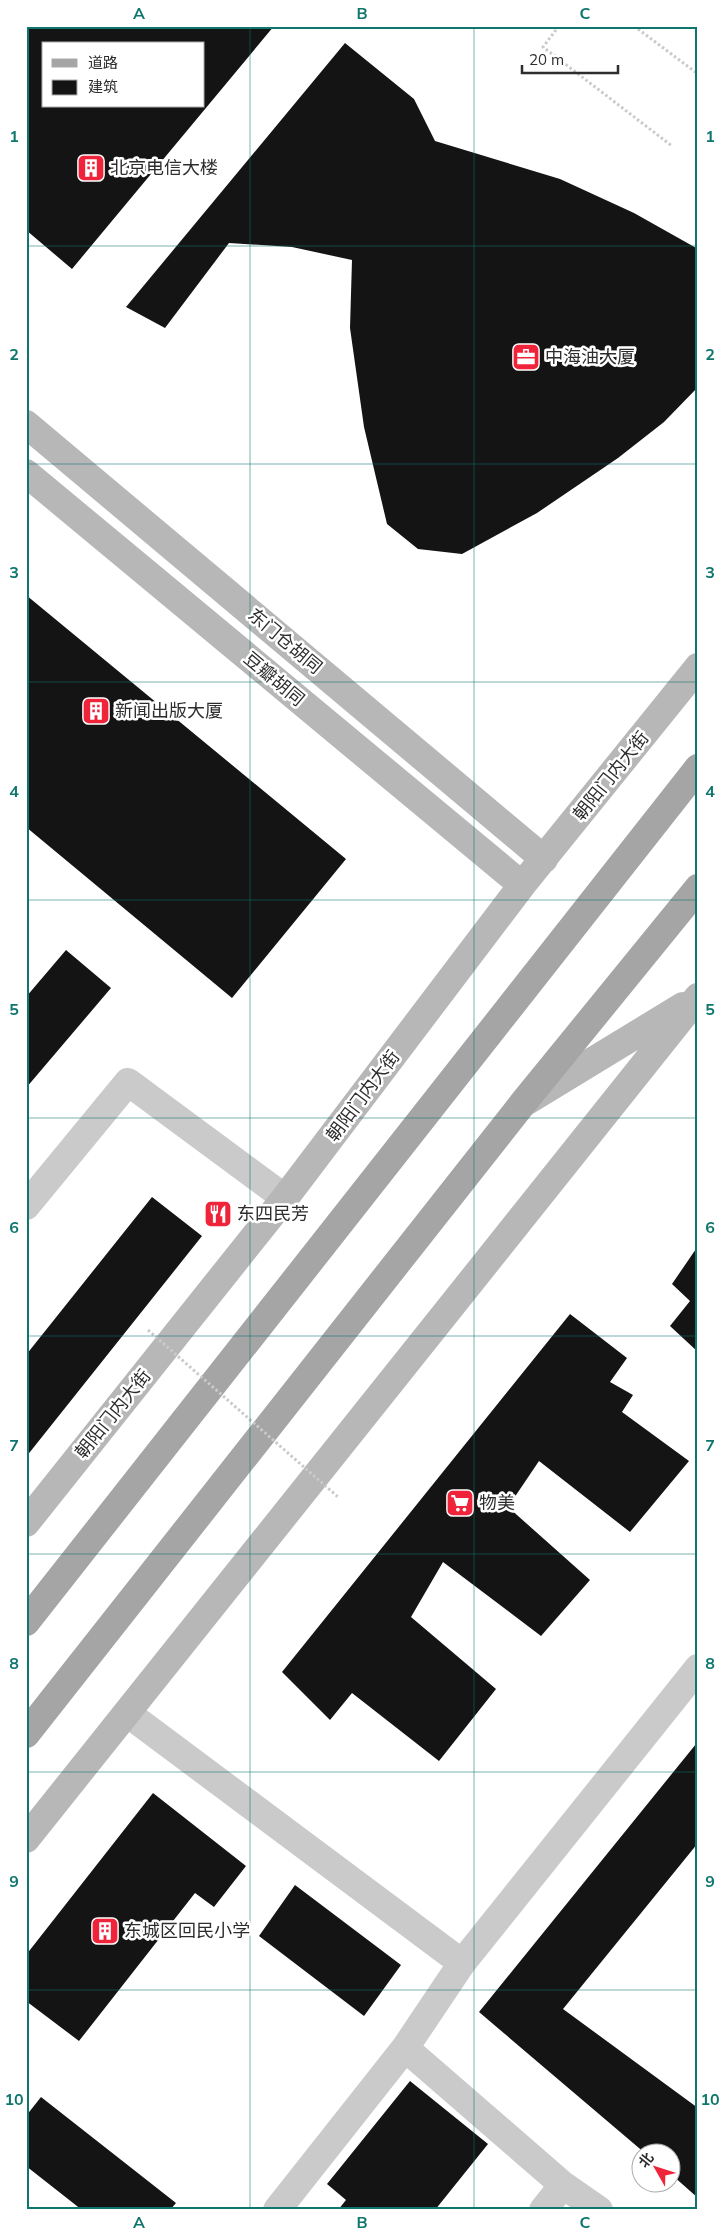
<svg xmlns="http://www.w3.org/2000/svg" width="724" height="2236" font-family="Mulish,'Noto Sans SC',sans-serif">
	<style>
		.building { fill: #141414; fill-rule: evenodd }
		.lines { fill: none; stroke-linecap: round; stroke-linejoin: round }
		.path { stroke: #cacaca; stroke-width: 3; stroke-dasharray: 2.5 2.5; stroke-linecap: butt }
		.street { stroke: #cacaca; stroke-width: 28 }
		.secondary { stroke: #b7b7b7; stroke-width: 28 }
		.primary { stroke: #a5a5a5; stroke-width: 28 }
		.path-bridge { stroke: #cacaca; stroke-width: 3; stroke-dasharray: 2.5 2.5; stroke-linecap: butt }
		.grid { fill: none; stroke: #0f766e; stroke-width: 1; stroke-opacity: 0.55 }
		.labels { text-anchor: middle; stroke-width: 5; stroke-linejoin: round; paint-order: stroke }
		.poi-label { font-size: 18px; fill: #2d2d2d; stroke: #fff; text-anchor: start }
		.street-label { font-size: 18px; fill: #2d2d2d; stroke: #fff }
		.neatline { fill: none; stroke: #0f766e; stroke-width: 2 }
		.grid-label { font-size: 16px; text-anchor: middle; font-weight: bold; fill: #0f766e }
	</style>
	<rect width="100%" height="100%" fill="#fff"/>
	<path class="building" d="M26 26H274L72 269 26 230ZM44 44H204V106H44Z
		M345 43 414 99 435 141 560 179 634 213 698 249V387L664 422 618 458 537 513 462 554 418 549 387 524 364 427 350 328 352 260 292 247 229 243 165 328 126 307Z
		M26 595 346 859 232 998 26 827Z
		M66 950 111 988 26 1088V997Z
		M152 1197 202 1236 26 1457V1355Z
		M698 1246V1352L670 1326 690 1301 672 1284Z
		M570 1314 627 1358 610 1382 633 1395 622 1412 689 1461 630 1532 539 1461 508 1507 590 1580 541 1636 443 1562 411 1617 496 1689 439 1761 352 1693 330 1720 282 1672Z
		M696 1744 698 1843 563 2009 698 2108V2198L672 2175V2154H646L479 2012Z
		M153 1793 246 1866 214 1907 195 1893 79 2041 26 2001V1955Z
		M295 1885 401 1965 364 2016 259 1936Z
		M410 2081 488 2144 435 2210H338L346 2200 327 2184Z
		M41 2097 176 2203 170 2210H82L26 2166V2116Z"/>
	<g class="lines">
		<path class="path" d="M559 26 543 47 672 146
			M634 26 698 74"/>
		<path class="street" d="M26 1206 128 1082 285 1198
			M127 1713 462 1963
			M405 2048 563 2185 599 2210
			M277 2210 405 2048 462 1963 698 1668
			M543 2210 563 2185"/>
		<path class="secondary" d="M26 424 544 859
			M26 473 522 885
			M527 1101 683 1006
			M26 1523 285 1198 522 885 698 667
			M26 1839 698 997"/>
		<path class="primary" d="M26 1622 698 768
			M26 1734 523 1103 698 888"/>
		<path class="path-bridge" d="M148 1330 338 1497"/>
	</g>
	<path class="grid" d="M250 26V2210M474 26V2210M26 246H698M26 464H698M26 682H698M26 900H698M26 1118H698M26 1336H698M26 1554H698M26 1772H698M26 1990H698"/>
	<defs>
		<symbol id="building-square" viewBox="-11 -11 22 22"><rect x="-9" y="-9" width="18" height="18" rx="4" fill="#ef243a" stroke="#fff"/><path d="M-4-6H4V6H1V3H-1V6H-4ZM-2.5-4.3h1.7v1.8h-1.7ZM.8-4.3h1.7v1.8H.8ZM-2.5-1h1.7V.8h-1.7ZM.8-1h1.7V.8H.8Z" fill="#fff"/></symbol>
		<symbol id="office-square" viewBox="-11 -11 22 22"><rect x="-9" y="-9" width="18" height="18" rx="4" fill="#ef243a" stroke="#fff"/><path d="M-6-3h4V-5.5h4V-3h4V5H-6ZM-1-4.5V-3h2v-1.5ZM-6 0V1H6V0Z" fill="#fff"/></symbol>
		<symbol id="restaurant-square" viewBox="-11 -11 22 22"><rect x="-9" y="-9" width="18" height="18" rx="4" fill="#ef243a" stroke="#fff"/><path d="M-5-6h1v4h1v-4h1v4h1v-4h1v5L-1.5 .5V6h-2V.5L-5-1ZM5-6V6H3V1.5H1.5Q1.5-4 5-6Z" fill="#fff"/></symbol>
		<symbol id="supermarket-square" viewBox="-11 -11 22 22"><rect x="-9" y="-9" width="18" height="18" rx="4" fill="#ef243a" stroke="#fff"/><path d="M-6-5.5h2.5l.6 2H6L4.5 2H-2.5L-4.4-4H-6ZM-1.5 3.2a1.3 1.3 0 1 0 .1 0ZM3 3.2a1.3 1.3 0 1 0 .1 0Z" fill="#fff"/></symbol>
	</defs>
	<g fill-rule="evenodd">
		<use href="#building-square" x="75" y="152" width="32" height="32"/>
		<use href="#office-square" x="510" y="341" width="32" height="32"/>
		<use href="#building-square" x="80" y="695" width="32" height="32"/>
		<use href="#restaurant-square" x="202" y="1198" width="32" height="32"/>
		<use href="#supermarket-square" x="444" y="1487" width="32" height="32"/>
		<use href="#building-square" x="89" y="1915" width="32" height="32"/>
	</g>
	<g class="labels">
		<g class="poi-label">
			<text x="110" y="174">北京电信大楼</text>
			<text x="545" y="363">中海油大厦</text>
			<text x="115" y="717">新闻出版大厦</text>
			<text x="237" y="1220">东四民芳</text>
			<text x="479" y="1509">物美</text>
			<text x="124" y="1937">东城区回民小学</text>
		</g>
		<g class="street-label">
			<text transform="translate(285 641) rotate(40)" y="6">东门仓胡同</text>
			<text transform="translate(274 679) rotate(40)" y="6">豆瓣胡同</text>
			<text transform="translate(611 776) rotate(-51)" y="6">朝阳门内大街</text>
			<text transform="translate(363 1096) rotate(-53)" y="6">朝阳门内大街</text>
			<text transform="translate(113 1414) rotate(-51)" y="6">朝阳门内大街</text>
		</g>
	</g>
	<rect width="724" height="2236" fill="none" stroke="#ffffff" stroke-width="55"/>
	<rect x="42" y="42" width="162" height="65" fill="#ffffff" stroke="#ababab"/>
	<rect x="52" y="59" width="25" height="8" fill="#a5a5a5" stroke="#ababab"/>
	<text x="88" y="68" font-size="15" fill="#2d2d2d">道路</text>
	<rect x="52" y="80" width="25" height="15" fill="#141414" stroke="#ababab"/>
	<text x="88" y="92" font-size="15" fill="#2d2d2d">建筑</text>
	<g transform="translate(656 2168) rotate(309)"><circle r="24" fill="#ffffff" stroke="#ababab"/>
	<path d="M0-4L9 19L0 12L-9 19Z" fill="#ef243a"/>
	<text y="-8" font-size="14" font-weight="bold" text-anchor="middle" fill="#2d2d2d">北</text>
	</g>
	<path d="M522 65v8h96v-8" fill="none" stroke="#2d2d2d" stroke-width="2.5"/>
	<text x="529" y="65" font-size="15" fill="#2d2d2d" stroke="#ffffff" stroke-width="4" paint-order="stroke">20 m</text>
	<rect x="28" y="28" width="668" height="2180" class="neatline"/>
	<g class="grid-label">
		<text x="139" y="19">A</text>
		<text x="362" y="19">B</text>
		<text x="585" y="19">C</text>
		<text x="14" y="142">1</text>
		<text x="710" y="142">1</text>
		<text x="14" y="360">2</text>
		<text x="710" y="360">2</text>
		<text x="14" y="578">3</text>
		<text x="710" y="578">3</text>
		<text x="14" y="797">4</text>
		<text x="710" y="797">4</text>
		<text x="14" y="1015">5</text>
		<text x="710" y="1015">5</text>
		<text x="14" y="1233">6</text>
		<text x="710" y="1233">6</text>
		<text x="14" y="1451">7</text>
		<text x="710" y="1451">7</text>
		<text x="14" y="1669">8</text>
		<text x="710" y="1669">8</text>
		<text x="14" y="1887">9</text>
		<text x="710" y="1887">9</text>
		<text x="14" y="2105">10</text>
		<text x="710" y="2105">10</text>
		<text x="139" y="2228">A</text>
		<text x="362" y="2228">B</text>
		<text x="585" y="2228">C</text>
	</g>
</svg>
